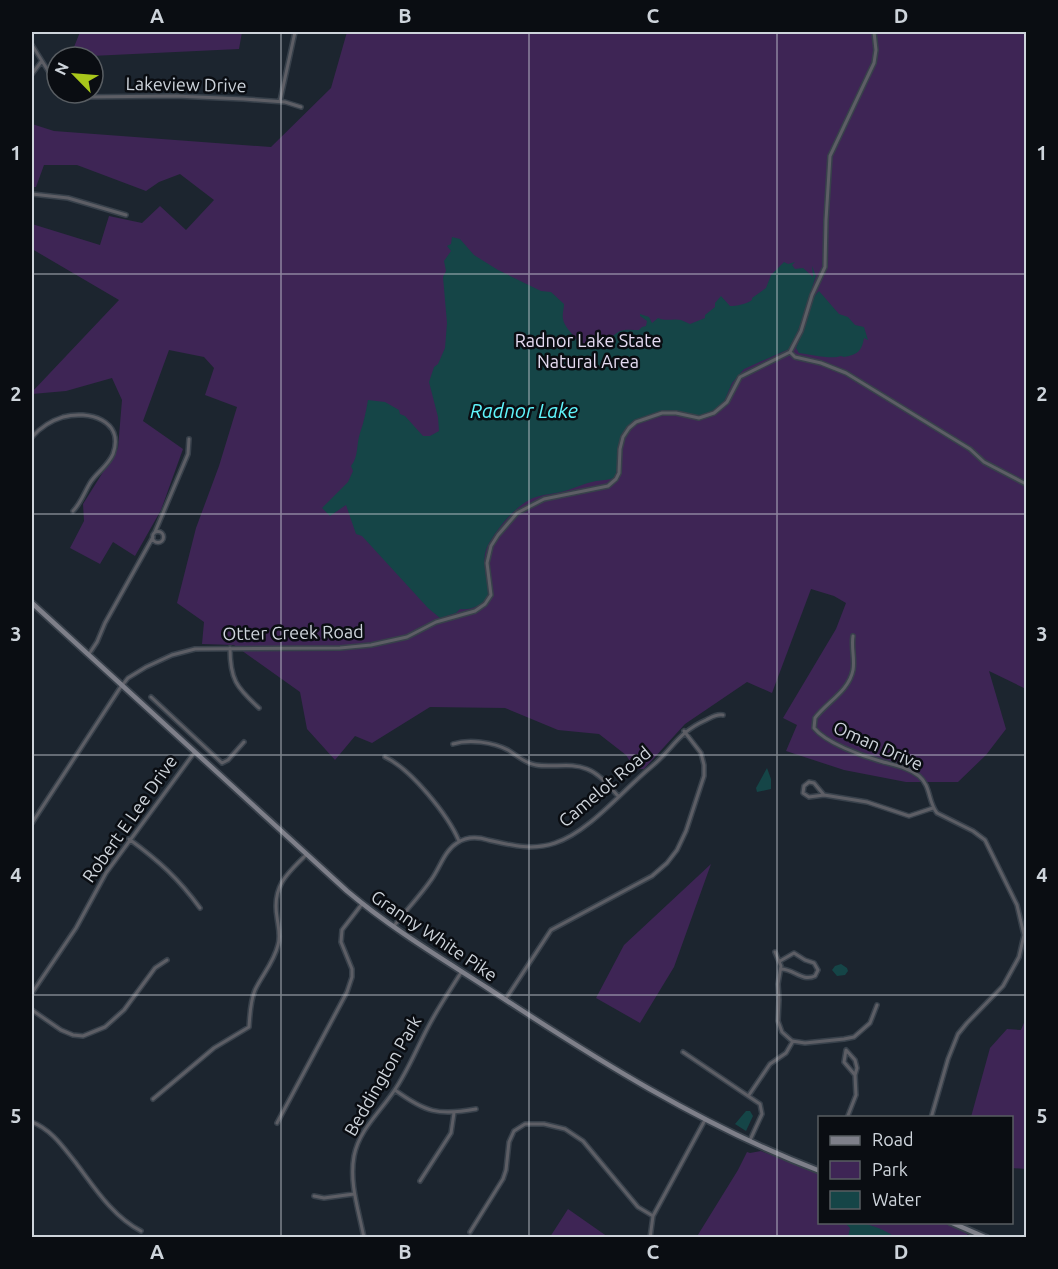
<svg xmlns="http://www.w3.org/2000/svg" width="1058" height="1269" font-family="Ubuntu,sans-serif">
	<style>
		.green { fill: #3e2555 }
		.water { fill: #154547 }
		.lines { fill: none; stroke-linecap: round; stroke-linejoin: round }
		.minor-casing { stroke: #38414b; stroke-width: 6 }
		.secondary-casing { stroke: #38414b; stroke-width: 8 }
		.minor { stroke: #5d5e65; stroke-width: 3 }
		.secondary { stroke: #7e7f89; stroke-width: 4.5 }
		.grid { fill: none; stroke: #ced4db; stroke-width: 1.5; stroke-opacity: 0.55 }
		.labels { text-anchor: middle; stroke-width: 5; stroke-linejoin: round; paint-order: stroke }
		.street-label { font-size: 18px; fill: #ced4db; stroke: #0a0d12 }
		.park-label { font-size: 18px; fill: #e5dbf1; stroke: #0a0d12 }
		.water-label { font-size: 20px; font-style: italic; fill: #60f6fd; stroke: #0a0d12 }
		.neatline { fill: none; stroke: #ced4db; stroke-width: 2 }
		.grid-label { font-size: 20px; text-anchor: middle; font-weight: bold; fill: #ced4db }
	</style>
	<rect width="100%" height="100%" fill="#1c252f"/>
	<path class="green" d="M80 32H242L239 49 70 57Z
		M347 32H1026V689L989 671 1006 729 986 755 958 782H906L844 770 786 751 797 725 783 718 836 629 846 603 834 596 811 589 772 693 747 682 685 724 644 769H635L626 755 599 734 558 730 505 708 430 707 372 743 355 736 335 760 307 729 300 692 234 645 202 644 204 622 177 603 196 528 219 466 237 407 205 395 214 368 204 357 169 350 143 421 183 449 161 510 135 556 113 542 100 564 70 548 84 521 83 504 118 448 122 400 112 378 66 391 32 394V392L119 300 32 249V224L100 245 109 216 142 223 160 206 186 230 214 200 180 174 159 182 146 191 77 165H44L36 187H32V124L54 131 271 147 331 88Z
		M711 864 674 967 640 1023 596 998 624 945Z
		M1026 1018V1169L1012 1168V1118L971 1117 990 1048 1007 1029 1021 1030Z
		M761 1151 819 1173 820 1222 944 1223 963 1230 970 1237 696 1238 738 1170 747 1152 750 1153Z
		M568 1209 608 1237H550Z"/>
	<path class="water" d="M452 237 460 239 474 255 498 270 541 291 551 292 564 304C564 309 562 314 563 319 564 326 571 332 575 338 590 360 606 339 620 331 625 329 633 330 639 330L642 327 646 326 647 321 640 316V314L649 317 652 323 658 318C667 322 673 318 681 320 684 321 687 323 690 324L705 318V315L715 307V303L721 296 730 306C737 306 746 304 752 300V298L766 288 771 275 784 262 788 264 795 262 792 265 795 269 803 268 813 277 812 266 816 276C808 298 802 328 789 349L744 369 732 383 723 404 711 412 699 416 664 411 634 420 621 435 616 474 614 478C608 480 602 480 596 481 585 483 575 488 565 491 555 494 543 494 533 498 517 505 500 525 491 540 479 557 487 573 488 593 488 604 469 611 460 609L456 613 440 618 428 608 362 536 356 534 346 505 330 516 322 508 348 482 353 471 351 466C359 456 356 445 360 433 364 422 366 411 368 400L385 402 399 410 400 414 405 416 423 436H430L439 431 438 417 429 382 434 367 438 364 445 348 447 323 443 277 446 271 444 261 451 251 447 246 451 244Z
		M819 291 839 314 848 317 855 325 864 327 868 340 864 338C862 351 857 355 844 357L841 356C832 360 809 354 799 353L796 348C804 332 807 302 819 291Z
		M767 768 771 779V789L757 792 756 788Z
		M841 964 847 968 848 971 845 975 837 976 832 970 835 966Z
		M746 1111H750L753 1116 746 1131 735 1124Z
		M845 1223C862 1221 880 1227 895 1237H848L850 1228Z"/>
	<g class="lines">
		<defs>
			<path id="minor" d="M32 45 57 85
				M32 74 41 62
				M69 93 85 97 175 96 244 99 285 102 301 107
				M280 101 295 32
				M32 194 68 198 126 215
				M790 352 795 357 821 363 846 373 970 449 984 462 1026 484
				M32 437C40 428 50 421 63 417 88 410 125 420 113 454 108 466 96 473 90 483 84 493 81 503 73 511
				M152.5 537a5.5 5.5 0 1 1 11 0a5.5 5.5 0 1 1-11 0Z
				M155 532 188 454 189 439
				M853 636C851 647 855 659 853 670 849 691 827 702 815 718L814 728C826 743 862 756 880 761 893 765 908 767 919 776 931 786 928 802 937 813L973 831 985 840 1017 905 1024 935 1019 957 1003 986 967 1023 958 1034 948 1059 931 1118
				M230 648C230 679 236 687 259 708
				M89 654 97 642 105 623 153 537
				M151 697 222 763 228 760 244 742
				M453 744C469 739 493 742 508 750 518 756 524 763 536 765 553 768 570 762 587 769 600 774 609 786 618 796
				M385 757C411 769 448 815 459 841
				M824 795 814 783 809 782 804 786 803 793 809 797 824 795 867 802 909 816 933 808
				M32 823 120 688 128 678 146 667 172 655 195 649 340 648 371 645 407 637 436 622 475 611 485 604 491 595 487 563 491 546 498 535 517 513 544 499 608 486 616 479 619 473 620 449 623 437 629 428 636 422 662 413H676L699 418 714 413 727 402 740 377 790 352 801 331 812 295 825 267 826 220 830 156 874 63 876 50 874 32
				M129 839C159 861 178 878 200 908
				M394 926C406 910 420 896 431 880 440 868 444 851 457 843 466 837 478 837 488 840 510 845 532 851 555 843 589 832 623 790 651 767 673 749 677 733 706 720 712 717 716 714 723 715
				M775 952 781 966 778 984 779 1000 778 1021 782 1032 792 1041 805 1043 844 1039 854 1037 870 1023 877 1005
				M780 961 794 953 805 960 814 963 818 970 815 976C802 982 794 969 781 969
				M32 993 76 928 106 873 194 753
				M505 1000 551 930 652 876 667 863 677 850 686 831 704 776V765L701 753 684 731
				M32 1010 61 1030 73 1035 83 1036 105 1027 124 1010 155 968 167 960
				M683 1052 760 1104 762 1114 750 1140
				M395 1090C425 1112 438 1116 476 1109
				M749 1095 770 1064 786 1053 793 1041
				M153 1099 214 1048 249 1027C250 1015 250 1002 255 990 262 975 274 962 278 945 281 936 278 926 277 917 272 887 286 874 307 854
				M847 1118 856 1095 855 1075 857 1068 855 1060 846 1050 844 1062 855 1075
				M32 1122C52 1130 63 1147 76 1163 94 1187 113 1217 141 1231
				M277 1123 347 992 352 977V969L341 942 342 930 362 904
				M420 1181 451 1133 454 1113
				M314 1196 324 1198 354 1194
				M470 1232 503 1179 506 1170 509 1142 514 1131 525 1124H544L565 1129 583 1141 638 1207 653 1216
				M364 1238C359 1211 349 1184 354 1156 359 1130 380 1112 394 1091 410 1068 419 1042 433 1018 442 1002 452 987 462 971
				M650 1238 653 1216 705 1120"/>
			<path id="secondary" d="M32 603 347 891C392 929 441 958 489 989 594 1058 702 1126 820 1171
				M950 1222 987 1238"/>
		</defs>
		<use href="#minor" class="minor-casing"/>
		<use href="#secondary" class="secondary-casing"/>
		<use href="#minor" class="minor"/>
		<use href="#secondary" class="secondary"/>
	</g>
	<path class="grid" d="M281 32V1238M529 32V1238M777 32V1238M32 274H1026M32 514H1026M32 755H1026M32 995H1026"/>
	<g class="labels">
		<g class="street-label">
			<text transform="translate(186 85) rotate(1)" y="6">Lakeview Drive</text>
			<text transform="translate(293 633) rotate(-1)" y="6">Otter Creek Road</text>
			<text transform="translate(878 746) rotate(24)" y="6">Oman Drive</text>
			<text transform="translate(605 787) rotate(-40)" y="6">Camelot Road</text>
			<text transform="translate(130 819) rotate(-55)" y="6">Robert E Lee Drive</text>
			<text transform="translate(434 936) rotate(34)" y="6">Granny White Pike</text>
			<text transform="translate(383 1076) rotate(-60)" y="6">Beddington Park</text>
		</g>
		<g class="park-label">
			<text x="588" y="347">Radnor Lake State<tspan x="588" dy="21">Natural Area</tspan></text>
		</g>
		<g class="water-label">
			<text x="524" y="418">Radnor Lake</text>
		</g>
	</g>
	<rect width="1058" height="1269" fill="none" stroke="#0a0d12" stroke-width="66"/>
	<rect x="818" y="1116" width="195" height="108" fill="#0a0d12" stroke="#585d62" stroke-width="1.5"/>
	<rect x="830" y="1136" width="30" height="9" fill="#7e7f89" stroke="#585d62" stroke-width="1.5"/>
	<text x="872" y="1146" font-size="18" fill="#ced4db">Road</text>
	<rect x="830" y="1161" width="30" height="18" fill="#3e2555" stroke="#585d62" stroke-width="1.5"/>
	<text x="872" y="1176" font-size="18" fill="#ced4db">Park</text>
	<rect x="830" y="1191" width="30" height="18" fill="#154547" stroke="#585d62" stroke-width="1.5"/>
	<text x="872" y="1206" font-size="18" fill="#ced4db">Water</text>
	<g transform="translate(75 75) rotate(295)"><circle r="28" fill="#0a0d12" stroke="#585d62" stroke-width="1.5"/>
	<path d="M0-4.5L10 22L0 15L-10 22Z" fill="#a9c71b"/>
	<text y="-9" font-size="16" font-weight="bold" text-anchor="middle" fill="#ced4db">N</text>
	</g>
	<rect x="33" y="33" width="992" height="1203" class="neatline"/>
	<g class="grid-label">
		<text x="157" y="23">A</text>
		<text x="405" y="23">B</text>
		<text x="653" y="23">C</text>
		<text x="901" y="23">D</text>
		<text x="16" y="160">1</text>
		<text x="1042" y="160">1</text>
		<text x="16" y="401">2</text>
		<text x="1042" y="401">2</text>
		<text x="16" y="641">3</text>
		<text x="1042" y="641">3</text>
		<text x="16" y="882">4</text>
		<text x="1042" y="882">4</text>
		<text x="16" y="1123">5</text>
		<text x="1042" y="1123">5</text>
		<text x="157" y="1259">A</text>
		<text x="405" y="1259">B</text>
		<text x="653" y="1259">C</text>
		<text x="901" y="1259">D</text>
	</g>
</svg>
